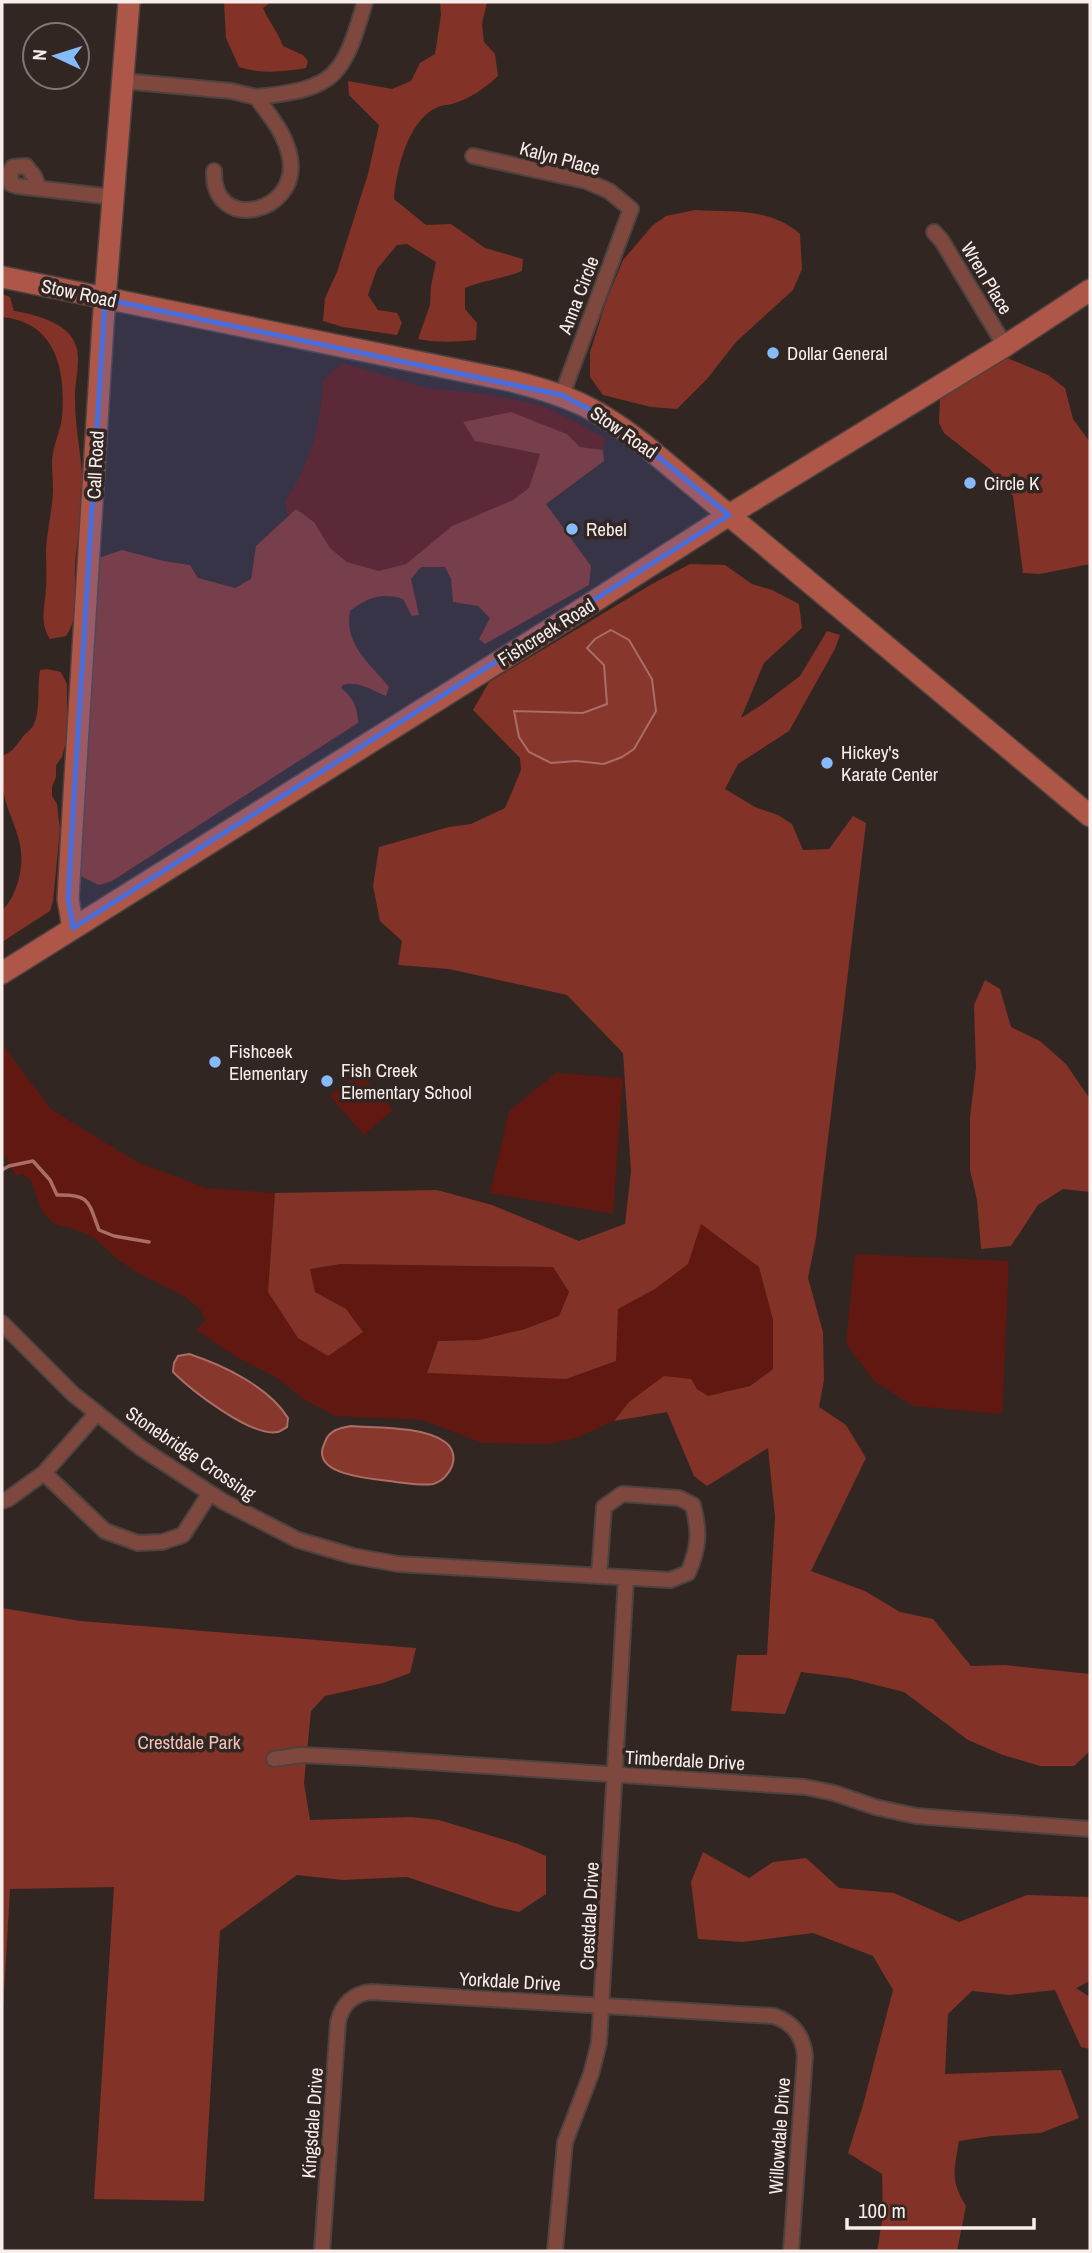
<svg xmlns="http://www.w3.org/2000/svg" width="1092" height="2253" font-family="'Archivo Narrow',sans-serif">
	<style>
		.green { fill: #611810 }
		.forest { fill: #823227 }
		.water { fill: #88372c; stroke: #a96e66; stroke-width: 2 }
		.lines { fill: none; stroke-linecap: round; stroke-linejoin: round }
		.stream { stroke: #a96e66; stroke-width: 3.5 }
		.street-casing { stroke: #4e423f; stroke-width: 18 }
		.secondary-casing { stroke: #4e423f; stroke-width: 24 }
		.street { stroke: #7f483f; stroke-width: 14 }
		.secondary { stroke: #ae5749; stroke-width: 21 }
		.marked { fill: #496edc; fill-opacity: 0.2; stroke: #496edc; stroke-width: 5; stroke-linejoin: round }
		.poi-dot { fill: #86bbfb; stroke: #322623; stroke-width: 2.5 }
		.labels { text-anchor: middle; stroke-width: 7; stroke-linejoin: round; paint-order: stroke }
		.street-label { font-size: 19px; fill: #f7eeec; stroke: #322623 }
		.poi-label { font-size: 19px; fill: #f7eeec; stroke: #322623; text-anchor: start }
		.park-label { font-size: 19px; fill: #f2c2b9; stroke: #322623 }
	</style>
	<rect width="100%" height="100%" fill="#322623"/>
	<path class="green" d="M342 363 427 388 492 395 543 406 580 424 606 439 603 450 580 447 567 434 535 423 463 422 476 441 540 454 529 488 513 500 452 526 406 564 379 571 347 562 330 548 314 522 296 509 288 515 285 501C310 466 321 424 323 380Z
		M2 1044 51 1109 137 1162 206 1188 275 1193 268 1292 346 1309 315 1292 309 1269 341 1264 553 1267 569 1292 559 1316 525 1329 479 1340 438 1341 427 1372 618 1309 655 1289 701 1223 759 1267 773 1320V1369C747 1389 740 1391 707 1396L697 1389 629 1402 614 1421 576 1438 549 1444 482 1443 423 1420 335 1416 302 1398 279 1379 235 1356 196 1330 205 1321 201 1310 184 1296 138 1273 117 1259 93 1237 71 1228 54 1224 42 1211 31 1181 23 1174 16 1176 2 1151Z
		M358 1071 393 1110 364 1135 330 1096Z
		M556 1073 623 1078 613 1214 490 1193 509 1111Z
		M855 1254 1009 1261 1002 1414 913 1406 874 1381 846 1344Z"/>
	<path class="forest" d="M224 2H271L263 8C269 22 278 32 283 46L303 55 308 61 306 68C283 72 262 74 239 67L226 38Z
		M440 2H487L482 24 484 42 495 54 498 76C485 88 470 99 452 104 447 105 441 105 436 108 408 121 396 170 394 199L426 225 451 224 485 248 523 259 522 271C503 279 484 280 465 288V309L477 323 476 340C456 342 438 343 418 339L430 305 431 286 436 262 407 244 397 245 377 269 368 295 378 310 397 313 402 323 397 335 343 327 323 321 325 298 337 272 368 174 379 125 349 95 348 81 392 89 411 81 420 63 435 54 441 15Z
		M695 210C733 212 770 208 800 234L802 269 793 290 736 342 707 379 677 409 651 407 603 395 590 377V352L607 299 623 260 653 225 666 216Z
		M2 294 10 297 14 311C33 314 65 322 74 341 83 359 74 380 75 399 75 431 83 462 83 494 82 519 76 544 75 568 74 591 80 616 66 636L50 639C39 622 45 607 46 588 47 575 46 563 46 550 47 531 52 511 53 492 53 481 52 470 52 460 53 446 60 432 62 418 66 372 57 322 2 317Z
		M1005 357 1048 375 1065 388 1073 419 1090 442V564L1040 574 1023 573 1013 496 991 470 944 433 939 423 940 397Z
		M511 412 567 434 580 447 603 450 604 461 546 504 591 566 589 585 485 644 479 639 490 618 478 606 453 602 451 579 445 567H421L411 579 419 615 412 616 403 599C383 592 366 598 350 611 344 645 370 663 389 687L386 696C371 690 358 680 343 685L341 688C353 697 358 708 358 723L112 881 99 885 80 876 95 559 122 550 164 561 190 565 198 578 235 588 251 579 256 546 296 509 314 522 330 548 347 562 379 571 406 564 452 526 513 500 529 488 540 454 475 441 463 422Z
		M690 564 725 565 752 584 772 590 799 604 802 628 764 663 741 718 763 704 800 676 827 631 840 635 835 649 789 731 738 764 725 789 755 807 778 815 792 824 803 850 829 849 853 816 866 823 816 1238 808 1278 823 1332 824 1380 819 1407 846 1425 866 1458 811 1571 865 1591 900 1612 933 1619 971 1666 1005 1665 1090 1674V1751L1074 1766H1040L1003 1755 968 1740 904 1692 848 1678 801 1672 785 1714 731 1711 737 1655H767L775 1517 768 1448 707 1486 694 1476 667 1412 614 1421 629 1402 664 1376 691 1379 697 1389 708 1396 750 1386 773 1369V1320L759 1267 701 1224 688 1264 655 1289 618 1309 616 1361 566 1379 427 1373 438 1341 479 1340 525 1329 559 1316 569 1292 553 1267 341 1264 310 1269 315 1292 346 1309 363 1332 328 1356 298 1338 268 1292 275 1193 437 1190 492 1205 579 1241 625 1224 631 1171 623 1053 567 995 449 969 398 965 402 941 380 921 373 886 379 847 449 827 471 824 505 808 521 770 520 758 473 710 489 682 652 584Z
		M47 669 61 672 67 684V727L66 742 62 757 56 765V777L52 787V796L57 804 60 830 53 901 50 911 2 942V910C11 902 14 893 18 882 30 839 7 822 2 784 0 775 2 765 2 756 12 752 15 747 22 738 25 733 31 730 33 726 41 712 37 686 40 670Z
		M985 980 1000 989 1011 1027 1040 1041 1066 1064 1090 1099V1192L1063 1189 1038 1205 1011 1246 981 1249 977 1200 970 1170V1117L976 1068 974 1005Z
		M2 1608 80 1621 416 1648 410 1673 383 1683 325 1696 311 1711 304 1783 310 1820 411 1817 439 1820 518 1844 546 1856V1894L519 1912 496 1907 407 1877 343 1880 297 1875 220 1931 204 2201 94 2199 114 1887 10 1889 2 2027Z
		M703 1852 749 1878 773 1862 806 1858 839 1888 894 1893 959 1922 1027 1895 1090 1897V1981L1076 1988 1090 1997V2049L1081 2047 1055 1990 1010 1995 972 1991 948 2014 945 2074 1061 2070 1079 2118 1041 2133 992 2136 959 2141C954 2171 950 2180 966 2206L957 2251H877L883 2216 882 2174 848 2153 863 2105 893 1990 873 1956 813 1933 742 1942 698 1939 691 1882Z"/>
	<path class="water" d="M611 630 629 640 652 679 656 711 634 749 622 757 604 764 576 761 551 763 529 752 519 737 514 711 583 713 607 704 604 665 587 648 595 639Z
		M189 1354C223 1365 269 1387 288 1418L287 1427C283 1429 280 1432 277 1432 251 1437 191 1390 173 1372L174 1363 178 1356Z
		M351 1426C377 1428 423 1426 445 1442 462 1454 451 1479 433 1484 422 1486 407 1483 396 1482 378 1479 321 1477 322 1452 322 1448 324 1445 325 1442 329 1430 340 1428 351 1426Z"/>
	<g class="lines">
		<path class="stream" d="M2 1170 9 1166 33 1161 50 1180 57 1195C90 1194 88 1201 99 1230L114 1236 149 1242"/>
		<defs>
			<path id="street" d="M123 81 231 91 256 97C270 116 286 134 290 158 300 214 212 234 214 171
				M256 97C336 89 343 77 365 2
				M473 156 586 181 609 191 631 209 562 395
				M39 188 34 176 26 166 13 167 10 172 11 184 17 186 113 197
				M934 232 942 241 1005 346
				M2 1323 73 1394 141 1448 224 1502 298 1540 353 1556 398 1564 670 1580 688 1573C699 1547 700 1533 693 1505L679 1498 622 1494 604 1507 599 1576
				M44 1473 105 1531 138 1543 162 1542 183 1535 210 1493
				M2 1501 8 1499 44 1473 97 1413
				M274 1759 301 1755 365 1758 805 1787 834 1793 875 1807 916 1816 1090 1829
				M322 2251 338 2022C342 2004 354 1993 372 1992L774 2016C793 2023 803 2035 805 2056L791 2251
				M555 2251 565 2142 591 2074 599 2043 626 1578"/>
			<path id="secondary" d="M2 277 512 381C571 396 599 409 647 447L1090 816
				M73 928 68 899 74 795 103 324 129 2
				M2 973 562 622 729 515 1005 346 1090 290"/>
		</defs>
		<use href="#street" class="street-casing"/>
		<use href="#secondary" class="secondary-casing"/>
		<use href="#street" class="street"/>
		<use href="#secondary" class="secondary"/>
	</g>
	<path class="marked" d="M105 299 562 395 621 426 729 515 73 928 68 899 74 795Z"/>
	<g class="poi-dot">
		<circle cx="773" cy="353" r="7"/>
		<circle cx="970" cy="483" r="7"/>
		<circle cx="572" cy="529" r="7"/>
		<circle cx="827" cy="763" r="7"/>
		<circle cx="215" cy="1062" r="7"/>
		<circle cx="327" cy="1081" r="7"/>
	</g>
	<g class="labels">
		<g class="street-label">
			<text transform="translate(560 158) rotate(15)" y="7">Kalyn Place</text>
			<text transform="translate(987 278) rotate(59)" y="7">Wren Place</text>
			<text transform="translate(79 293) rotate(12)" y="7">Stow Road</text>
			<text transform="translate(578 295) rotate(-69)" y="7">Anna Circle</text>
			<text transform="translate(624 432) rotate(35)" y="7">Stow Road</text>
			<text transform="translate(95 465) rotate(-87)" y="7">Call Road</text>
			<text transform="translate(546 632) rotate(-32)" y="7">Fishcreek Road</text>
			<text transform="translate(191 1453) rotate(34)" y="7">Stonebridge Crossing</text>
			<text transform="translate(685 1760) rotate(3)" y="7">Timberdale Drive</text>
			<text transform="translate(589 1916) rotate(-87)" y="7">Crestdale Drive</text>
			<text transform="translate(510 1981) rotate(3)" y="7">Yorkdale Drive</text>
			<text transform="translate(312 2123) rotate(-86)" y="7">Kingsdale Drive</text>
			<text transform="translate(779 2136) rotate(-86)" y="7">Willowdale Drive</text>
		</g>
		<g class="poi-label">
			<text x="787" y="360">Dollar General</text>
			<text x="984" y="490">Circle K</text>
			<text x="586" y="536">Rebel</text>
			<text x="841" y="759">Hickey's<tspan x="841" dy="22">Karate Center</tspan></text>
			<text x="229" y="1058">Fishceek<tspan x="229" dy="22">Elementary</tspan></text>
			<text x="341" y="1077">Fish Creek<tspan x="341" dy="22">Elementary School</tspan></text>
		</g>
		<g class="park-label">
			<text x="189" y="1749">Crestdale Park</text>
		</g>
	</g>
	<rect width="1092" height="2253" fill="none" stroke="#f7eeec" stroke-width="7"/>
	<g transform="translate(56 56) rotate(274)"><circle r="33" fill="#322623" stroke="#817673" stroke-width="2"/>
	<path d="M0-5L12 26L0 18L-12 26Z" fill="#86bbfb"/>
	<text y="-10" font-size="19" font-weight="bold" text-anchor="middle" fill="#f7eeec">N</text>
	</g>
	<path d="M847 2218v10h187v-10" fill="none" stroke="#f7eeec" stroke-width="3.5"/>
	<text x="858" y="2218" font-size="21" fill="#f7eeec" stroke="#322623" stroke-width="5" paint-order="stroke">100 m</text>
</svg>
